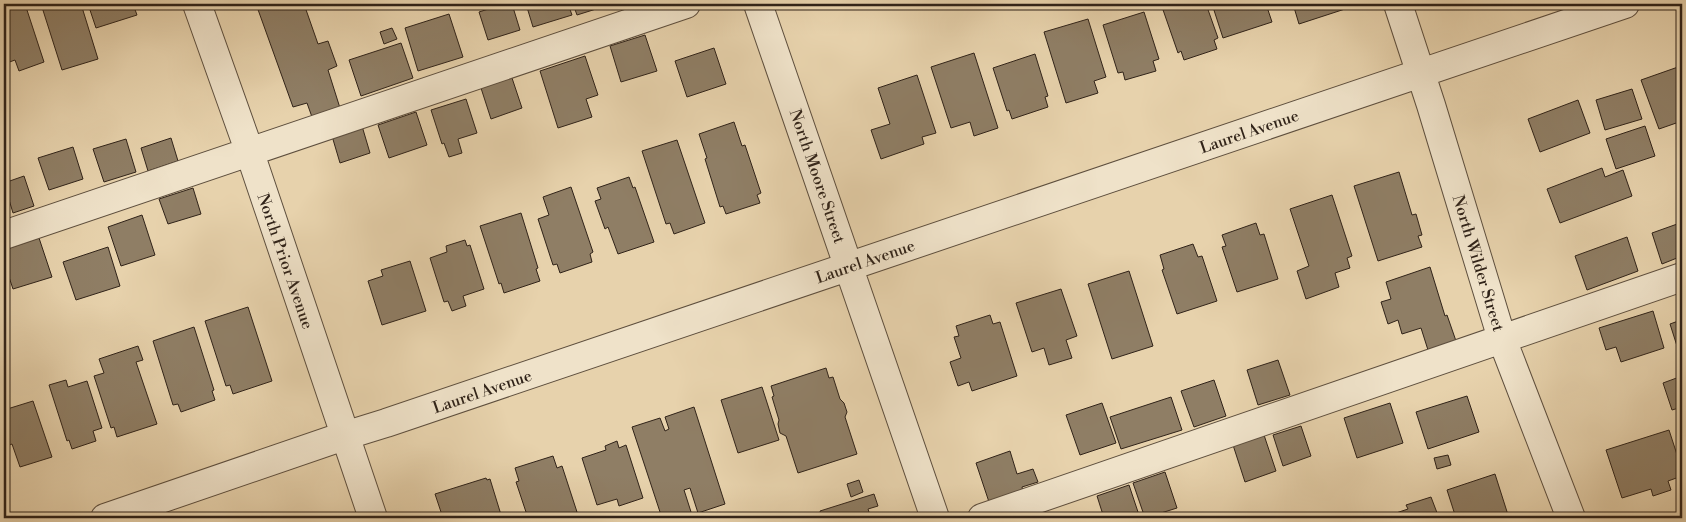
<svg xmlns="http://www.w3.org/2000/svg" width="1686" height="522" font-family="'Libre Bodoni',serif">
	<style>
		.building { fill: #8f7e65; stroke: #302319 }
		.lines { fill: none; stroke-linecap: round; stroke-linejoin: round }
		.minor-casing { stroke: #5e4f3e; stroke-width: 30 }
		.minor { stroke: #efe2c9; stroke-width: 28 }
		.labels { text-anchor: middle; stroke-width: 4; stroke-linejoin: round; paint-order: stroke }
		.street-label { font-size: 16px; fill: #302319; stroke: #efe2c9 }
	</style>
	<rect width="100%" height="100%" fill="#e7d2ac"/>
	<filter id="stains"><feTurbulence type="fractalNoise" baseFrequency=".004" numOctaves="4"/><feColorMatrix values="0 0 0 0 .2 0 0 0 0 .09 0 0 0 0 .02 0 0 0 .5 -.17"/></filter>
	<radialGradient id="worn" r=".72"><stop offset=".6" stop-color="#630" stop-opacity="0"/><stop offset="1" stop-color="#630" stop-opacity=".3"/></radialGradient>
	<path class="building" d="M4 4H25L44 62 19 71 15 60 4 64Z
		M41 4H81L98 59 62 70Z
		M88 4H133L137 15 96 28Z
		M256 4H304L318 44 328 41 337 66 328 70 340 108 312 117 307 103 293 107Z
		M504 4H512L520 30 488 40 479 12Z
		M526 4H568L572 15 533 27Z
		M573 4H612L577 15Z
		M1161 4H1206L1218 38 1214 40 1217 49 1184 60 1181 51 1178 53Z
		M1212 4H1266L1272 22 1223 38Z
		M1293 4H1343L1345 9 1299 24Z
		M1144 12 1159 59 1153 61 1156 71 1125 80 1123 72 1118 73 1103 25Z
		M449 14 463 57 418 71 405 28Z
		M1088 19 1106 77 1094 81 1098 93 1066 103 1044 32Z
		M392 28 397 39 384 44 380 32Z
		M645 35 657 71 621 82 610 46Z
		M401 43 413 78 361 96 349 60Z
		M714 48 726 84 687 97 675 61Z
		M974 53 998 128 974 136 970 122 951 128 931 67Z
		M1035 54 1048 96 1045 97 1048 107 1012 119 1009 110 1007 111 993 68Z
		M585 56 598 95 586 99 592 117 558 128 540 71Z
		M1678 67 1682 76V121L1659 129 1641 80Z
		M511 75 522 108 491 119 480 85Z
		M917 75 936 133 922 137 924 144 881 159 871 130 890 124 878 88Z
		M1632 89 1642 119 1605 130 1596 100Z
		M466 99 477 133 458 139 462 153 449 157 444 143 442 144 431 110Z
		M1578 100 1590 133 1540 152 1528 119Z
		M416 112 427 145 389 158 378 125Z
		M734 122 742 146 745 145 761 193 757 195 760 203 726 214 723 206 720 207 705 159 707 158 699 134Z
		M362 126 370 153 340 163 332 136Z
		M1645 126 1655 156 1616 169 1606 139Z
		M171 138 178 161 148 171 141 148Z
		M126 139 136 172 104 182 93 149Z
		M677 140 705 223 674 234 670 223 666 224 642 151Z
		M73 147 83 179 49 190 38 158Z
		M1602 168 1605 177 1623 170 1632 196 1560 223 1547 189Z
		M1399 172 1412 215 1416 214 1422 235 1418 236 1422 247 1378 261 1354 186Z
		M24 176 34 206 13 213 4 183Z
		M629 177 633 188 635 187 654 242 618 254 608 227 605 229 595 201 601 199 597 188Z
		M571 187 593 252 590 254 592 262 560 273 557 264 553 265 538 219 549 215 543 197Z
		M193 188 201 214 168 224 159 199Z
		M1332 195 1352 256 1347 258 1350 268 1335 273 1339 287 1306 299 1297 271 1309 266 1290 209Z
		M521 213 538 268 536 269 540 281 504 293 501 283 499 284 480 226Z
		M142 215 155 255 121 266 108 227Z
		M1256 223 1260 235 1264 234 1278 279 1237 292 1222 247 1226 246 1222 235Z
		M1680 223 1682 229V256L1662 264 1652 233Z
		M1627 237 1638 271 1587 290 1575 256Z
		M39 238 52 277 13 289 4 262V250Z
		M465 240 467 246 470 245 484 289 463 296 466 306 452 311 448 301 444 302 430 258 447 252 446 246Z
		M1193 244 1198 257 1202 256 1217 301 1177 314 1162 270 1164 269 1160 255Z
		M108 247 120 286 76 300 63 262Z
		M410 261 426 311 382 325 368 281 383 276 381 270Z
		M1430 267 1445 316 1447 315 1456 341 1428 350 1421 328 1402 334 1398 320 1388 324 1381 302 1391 299 1386 282Z
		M1129 271 1153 346 1112 359 1088 284Z
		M1061 289 1077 336 1066 340 1072 358 1049 365 1044 348 1032 352 1016 303Z
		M248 307 272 381 233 394 230 385 226 386 205 321Z
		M1682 307V344L1677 346 1670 324 1681 320 1677 309Z
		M1653 311 1664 348 1621 362 1616 347 1606 350 1599 328Z
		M990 315 993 324 1000 322 1017 376 972 391 969 382 958 386 950 362 961 358 954 337 959 336 956 326Z
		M194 327 214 390 212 391 215 400 181 412 178 404 173 405 153 341Z
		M138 346 143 360 136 362 157 424 117 437 114 427 111 428 94 376 104 373 99 359Z
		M1278 360 1290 395 1258 405 1247 370Z
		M826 368 829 378 833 377 840 399 844 403 847 412 845 417 857 454 798 473 786 436 780 433 778 424 779 420 772 397 774 396 771 386Z
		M1682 376V407L1672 410 1663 383Z
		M66 380 68 387 87 381 102 428 93 431 96 441 72 449 69 440 67 441 49 385Z
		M1214 380 1226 416 1194 427 1181 391Z
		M762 387 779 440 738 453 721 400Z
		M1467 396 1479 432 1428 449 1416 412Z
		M1171 397 1182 430 1121 449 1110 417Z
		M33 401 52 457 20 467 12 444 7 446 4 435V426L6 425 4 410Z
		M1102 403 1116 443 1080 455 1066 415Z
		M1390 403 1403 443 1357 458 1344 418Z
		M694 407 725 504 698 513 690 488 684 490 692 515 681 518H662L632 427 660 418 665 431 669 429 665 417Z
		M1301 426 1311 456 1283 466 1273 435Z
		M1669 430 1682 470V476L1668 481 1671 490 1653 496 1651 489 1622 498 1606 450Z
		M1264 435 1276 471 1245 482 1233 445Z
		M617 441 619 448 626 445 643 498 619 506 617 499 597 505 582 458 606 450 605 446Z
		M1010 451 1017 474 1033 469 1038 482 1022 487 1023 492 989 502 976 463Z
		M1448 455 1451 465 1437 469 1434 458Z
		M553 456 557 468 562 466 577 512 572 514 574 518H528L516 482 519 481 515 468Z
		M1165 472 1177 508 1145 518 1133 483Z
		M1495 474 1509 518H1456L1447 490Z
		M486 478 487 480 490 479 502 518H443L435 494Z
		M859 480 863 492 851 497 847 484Z
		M1129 485 1140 518H1104L1097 496Z
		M874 494 878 506 868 509 871 518H822L820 511Z
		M1431 497 1439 518H1391L1390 515 1408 509 1406 505Z"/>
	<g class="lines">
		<defs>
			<path id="minor" d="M197 4 250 153 373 518
				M758 4 935 518
				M1398 4 1431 105 1502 339 1571 518
				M4 235 686 4
				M105 518 344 436 386 423 1625 4
				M982 518 1682 277"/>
		</defs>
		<use href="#minor" class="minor-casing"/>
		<use href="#minor" class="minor"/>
	</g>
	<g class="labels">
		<g class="street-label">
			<text transform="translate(1249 131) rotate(-19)" y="6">Laurel Avenue</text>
			<text transform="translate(818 176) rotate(71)" y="6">North Moore Street</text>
			<text transform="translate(286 261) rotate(71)" y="6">North Prior Avenue</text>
			<text transform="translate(865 261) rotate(-19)" y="6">Laurel Avenue</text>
			<text transform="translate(1479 263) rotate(73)" y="6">North Wilder Street</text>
			<text transform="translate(482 391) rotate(-19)" y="6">Laurel Avenue</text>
		</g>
	</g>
	<rect width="1686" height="522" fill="none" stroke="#e7d2ac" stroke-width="20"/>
	<rect x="5" y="5" width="1676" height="512" fill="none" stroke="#302319" stroke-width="2.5"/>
	<rect x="10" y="10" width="1666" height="502" fill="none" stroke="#302319"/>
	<rect width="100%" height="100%" filter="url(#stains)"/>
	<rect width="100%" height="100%" fill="url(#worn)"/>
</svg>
